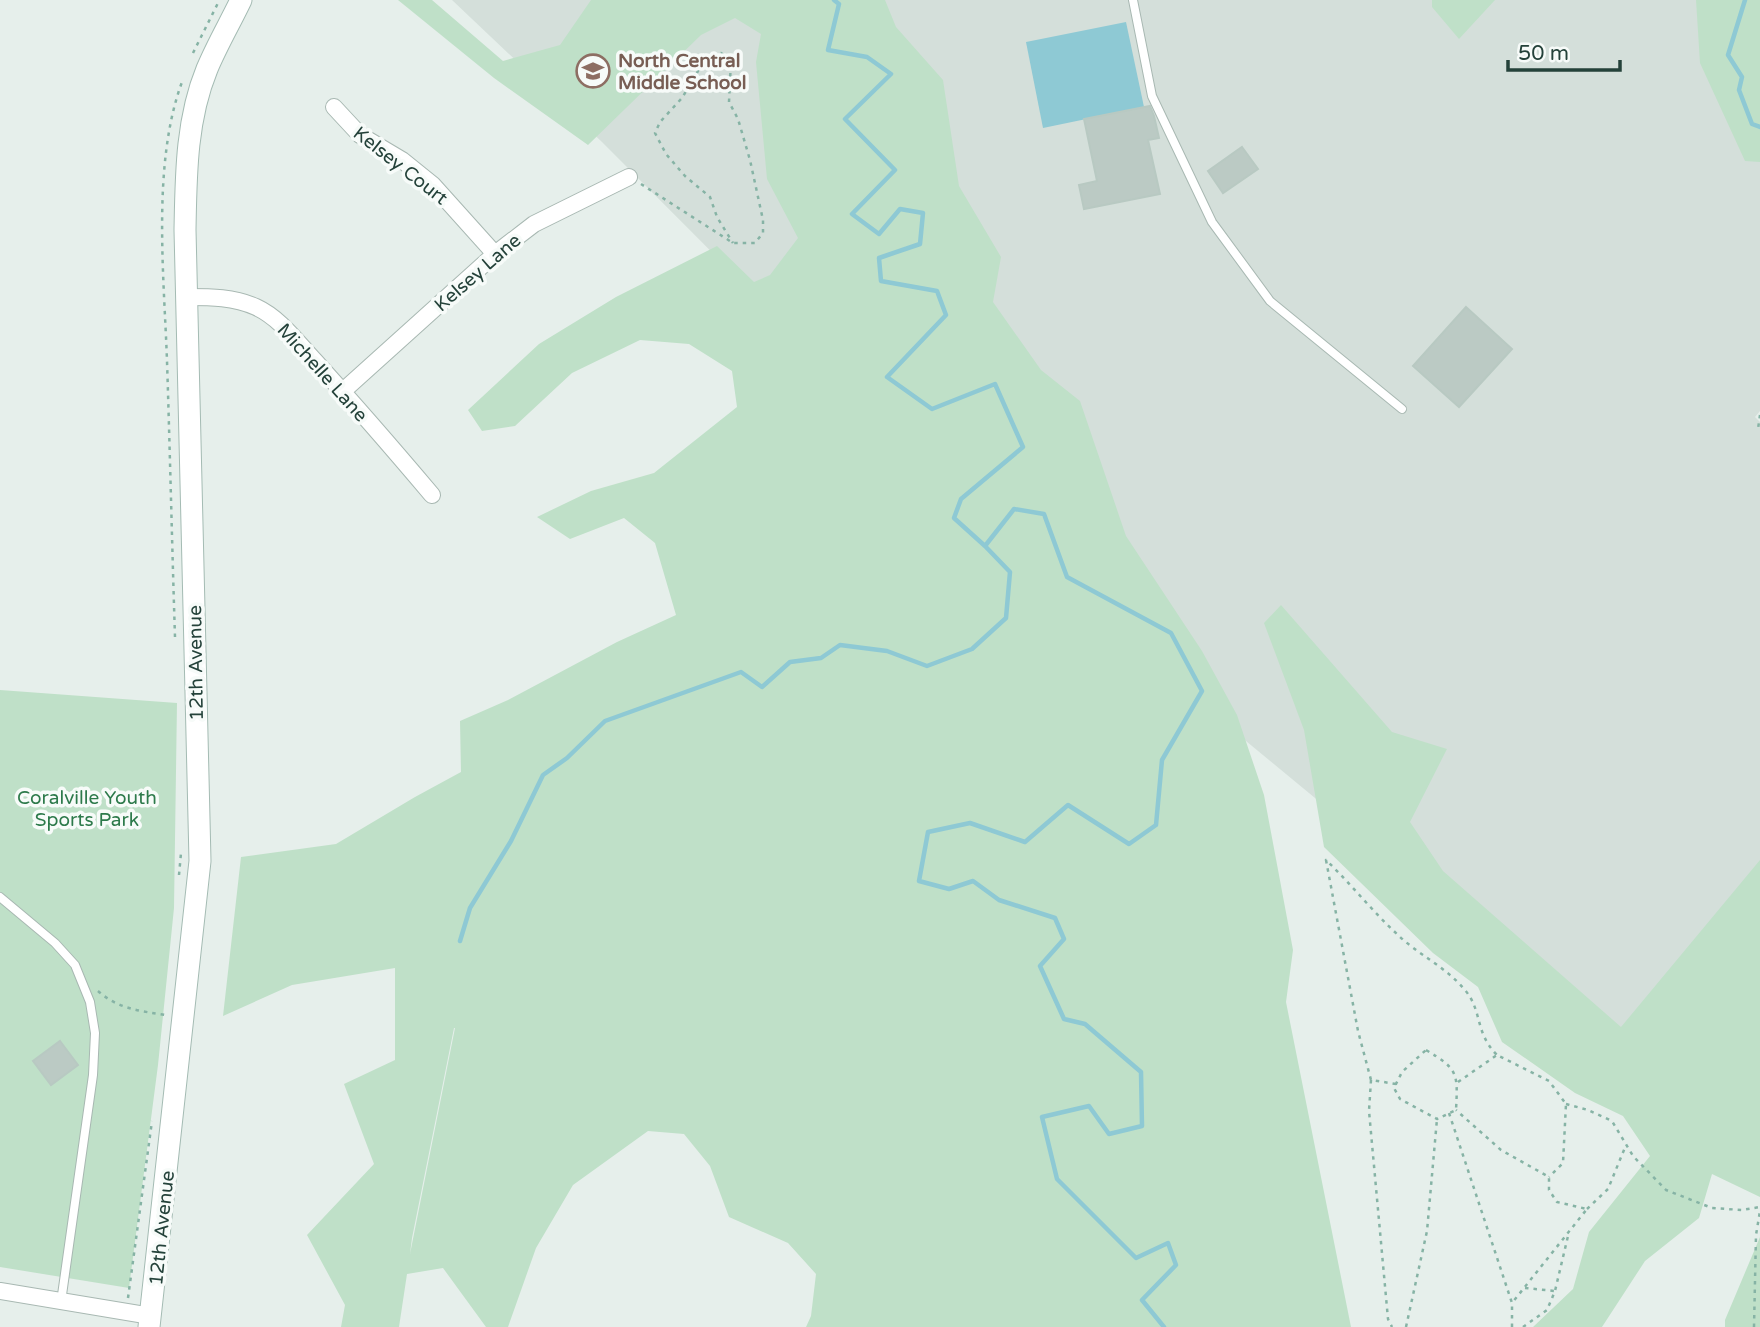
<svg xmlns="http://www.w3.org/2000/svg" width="1760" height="1327" font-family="'Varela Round',sans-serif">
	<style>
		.built { fill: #d4dfda }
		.green { fill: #bfe0c8; fill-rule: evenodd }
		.water { fill: #8ec9d4 }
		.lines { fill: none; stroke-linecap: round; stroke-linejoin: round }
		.stream { stroke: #8ec9d4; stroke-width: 4.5 }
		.building { fill: #bbcac4; stroke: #b8c9c2; stroke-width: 2 }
		.lane-casing { stroke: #a8b8b2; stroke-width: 10 }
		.street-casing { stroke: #a8b8b2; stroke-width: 18 }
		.secondary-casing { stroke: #a4bbb3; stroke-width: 23 }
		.path { stroke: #86b3a5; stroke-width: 2.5; stroke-dasharray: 3.5 5; stroke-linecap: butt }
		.lane { stroke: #fff; stroke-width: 8 }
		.street { stroke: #fff; stroke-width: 16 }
		.secondary { stroke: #fff; stroke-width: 21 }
		.labels { text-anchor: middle; stroke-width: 7; stroke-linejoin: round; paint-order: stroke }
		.education-label { font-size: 19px; font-weight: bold; fill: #785e54; stroke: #f7fbf9; text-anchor: start }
		.street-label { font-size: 19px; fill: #24423a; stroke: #f7fbf9 }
		.park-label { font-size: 19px; fill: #2d7a4b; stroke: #f7fbf9 }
	</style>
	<rect width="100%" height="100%" fill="#e6efeb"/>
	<path class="built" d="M452 0H1760V411L1755 417 1760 422V877L1619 1049 982 523 602 142Z"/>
	<path class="green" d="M398 0H432L503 61 560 45 591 0H885L896 27 943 80 959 186 1001 257 993 302 1041 370 1080 401 1126 536 1202 651 1237 715 1264 795 1293 950 1286 1002 1351 1327H806L811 1316 816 1274 788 1243 729 1217 710 1166 684 1134 648 1131 573 1185 536 1248 508 1327H486L443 1268 407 1274 399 1327H341L345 1305 307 1235 374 1164 344 1084 395 1060V968L292 985 223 1016 241 857 336 844 415 797 461 772 460 721 508 700 617 642 676 615 655 543 624 518 570 539 537 517 591 491 654 473 737 407 732 371 689 344 640 340 572 373 515 426 482 431 468 410 539 344 616 297 717 246 754 282 770 275 798 238 767 179 756 62 761 34 735 18 701 35 588 145 494 78ZM454 1028H455L410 1254 412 1238Z
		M1432 0H1495L1459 39 1432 7Z
		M1696 0H1760V162L1745 161 1700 63Z
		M1281 605 1392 732 1447 749 1410 822 1443 871 1621 1027 1760 860V1197L1712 1174 1699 1218 1645 1261 1602 1327H1533L1573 1289 1589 1232 1650 1156 1623 1116 1575 1093 1502 1042 1478 987 1433 953 1324 847 1304 730 1264 623Z
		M0 690 177 703 174 908 158 1065 129 1288 0 1267Z
		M1760 1237V1327H1725V1320Z"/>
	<path class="water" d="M1126 22 1144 107 1043 128 1026 42Z"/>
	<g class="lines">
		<path class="stream" d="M834 0 839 4 828 50 867 57 891 74 845 119 895 170 852 214 879 234 900 209 923 213 920 244 879 258 881 281 937 291 946 315 887 377 932 409 995 384 1023 447 961 499 954 518 985 546 1014 509 1044 514 1067 577 1171 633 1202 691 1162 760 1156 825 1129 844 1068 805 1025 842 970 823 928 832 919 881 949 889 973 881 999 900 1055 918 1064 939 1040 966 1064 1019 1085 1024 1141 1072 1142 1126 1109 1134 1089 1106 1042 1117 1057 1179 1136 1258 1168 1243 1176 1265 1142 1300 1164 1327
			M1745 0 1728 55 1742 77 1739 90 1752 124 1760 127
			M460 941 470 908 511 841 543 775 567 758 605 721 741 672 762 687 790 662 821 658 840 645 887 651 927 666 972 649 1006 618 1010 572 985 546"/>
	</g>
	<path class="building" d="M1150 106 1154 116 1159 138 1148 140 1160 194 1084 209 1079 185 1097 181 1084 119Z
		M1242 147 1258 169 1223 193 1208 171Z
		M1466 307 1512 349 1459 407 1413 366Z
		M60 1041 78 1065 51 1085 33 1061Z"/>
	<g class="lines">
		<defs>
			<path id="lane" d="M1133 0 1152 96 1212 222 1270 301 1402 409
				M0 897 55 943 75 965 90 1002 95 1033 93 1075 61 1302"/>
			<path id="street" d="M334 107 360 135 402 160 433 185 495 254
				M187 297C211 297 234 297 256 307 280 318 297 342 315 361 355 405 394 450 432 495
				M343 391 495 254 534 224 629 177
				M0 1291 151 1316"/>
			<path id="secondary" d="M149 1327 200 861 185 230C186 176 186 120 207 69 217 45 230 23 241 0"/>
		</defs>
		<use href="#lane" class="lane-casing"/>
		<use href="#street" class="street-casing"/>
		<use href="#secondary" class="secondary-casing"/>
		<path class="path" d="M193 53 218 3
			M641 184 733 243H755L763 233V220L750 160 738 119 729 102 731 60 721 53 707 56 682 98 660 122 655 133 666 154 685 176 710 197 717 217 733 243
			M1760 415 1758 429 1760 431
			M175 637C172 545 170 453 167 361 164 275 152 163 182 82
			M179 875 181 853
			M98 991C118 1009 140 1011 166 1015
			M1426 1050C1458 1069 1458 1073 1456 1110L1437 1119 1400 1099 1394 1088 1402 1072Z
			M1371 1080 1369 1111 1388 1319 1392 1327
			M1458 1082 1497 1055 1549 1081 1566 1104 1563 1163 1549 1177
			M1396 1084 1371 1080 1358 1031 1326 860C1351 884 1372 911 1397 934 1417 954 1446 967 1464 989 1483 1010 1474 1032 1497 1055
			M1566 1104 1588 1110 1612 1121 1633 1156 1666 1190 1712 1208 1742 1210 1760 1207
			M1449 1113 1512 1303 1587 1209 1557 1202 1549 1190V1177L1501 1150 1456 1110
			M1587 1209 1608 1189 1626 1145
			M1525 1288 1555 1291
			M128 1298 152 1121
			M1406 1327 1427 1231 1437 1119
			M1512 1327V1303
			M1523 1327 1547 1310 1555 1291 1568 1236
			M1754 1327 1756 1235 1760 1211"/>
		<use href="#lane" class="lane"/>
		<use href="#street" class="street"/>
		<use href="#secondary" class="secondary"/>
	</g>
	<defs>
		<symbol id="school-ring" viewBox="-11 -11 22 22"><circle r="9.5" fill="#f7fbf9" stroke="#8d6e63" stroke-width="1.5"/><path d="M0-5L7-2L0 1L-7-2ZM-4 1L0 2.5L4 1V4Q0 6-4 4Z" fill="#8d6e63"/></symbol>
	</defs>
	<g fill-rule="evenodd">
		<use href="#school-ring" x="574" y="52" width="38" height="38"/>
	</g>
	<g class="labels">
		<g class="education-label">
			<text x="618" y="67">North Central<tspan x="618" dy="22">Middle School</tspan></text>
		</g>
		<g class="street-label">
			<text transform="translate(401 165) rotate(38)" y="7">Kelsey Court</text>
			<text transform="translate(477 272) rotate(-41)" y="7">Kelsey Lane</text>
			<text transform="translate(323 372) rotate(48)" y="7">Michelle Lane</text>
			<text transform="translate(195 663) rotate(-91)" y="7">12th Avenue</text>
			<text transform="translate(161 1228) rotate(-84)" y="7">12th Avenue</text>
		</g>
		<g class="park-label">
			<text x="87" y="804">Coralville Youth<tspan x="87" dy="22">Sports Park</tspan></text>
		</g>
	</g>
	<path d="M1508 60v10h112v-10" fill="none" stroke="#24423a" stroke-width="3.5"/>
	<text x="1518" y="60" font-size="21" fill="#24423a" stroke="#f7fbf9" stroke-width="5" paint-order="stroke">50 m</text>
</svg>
